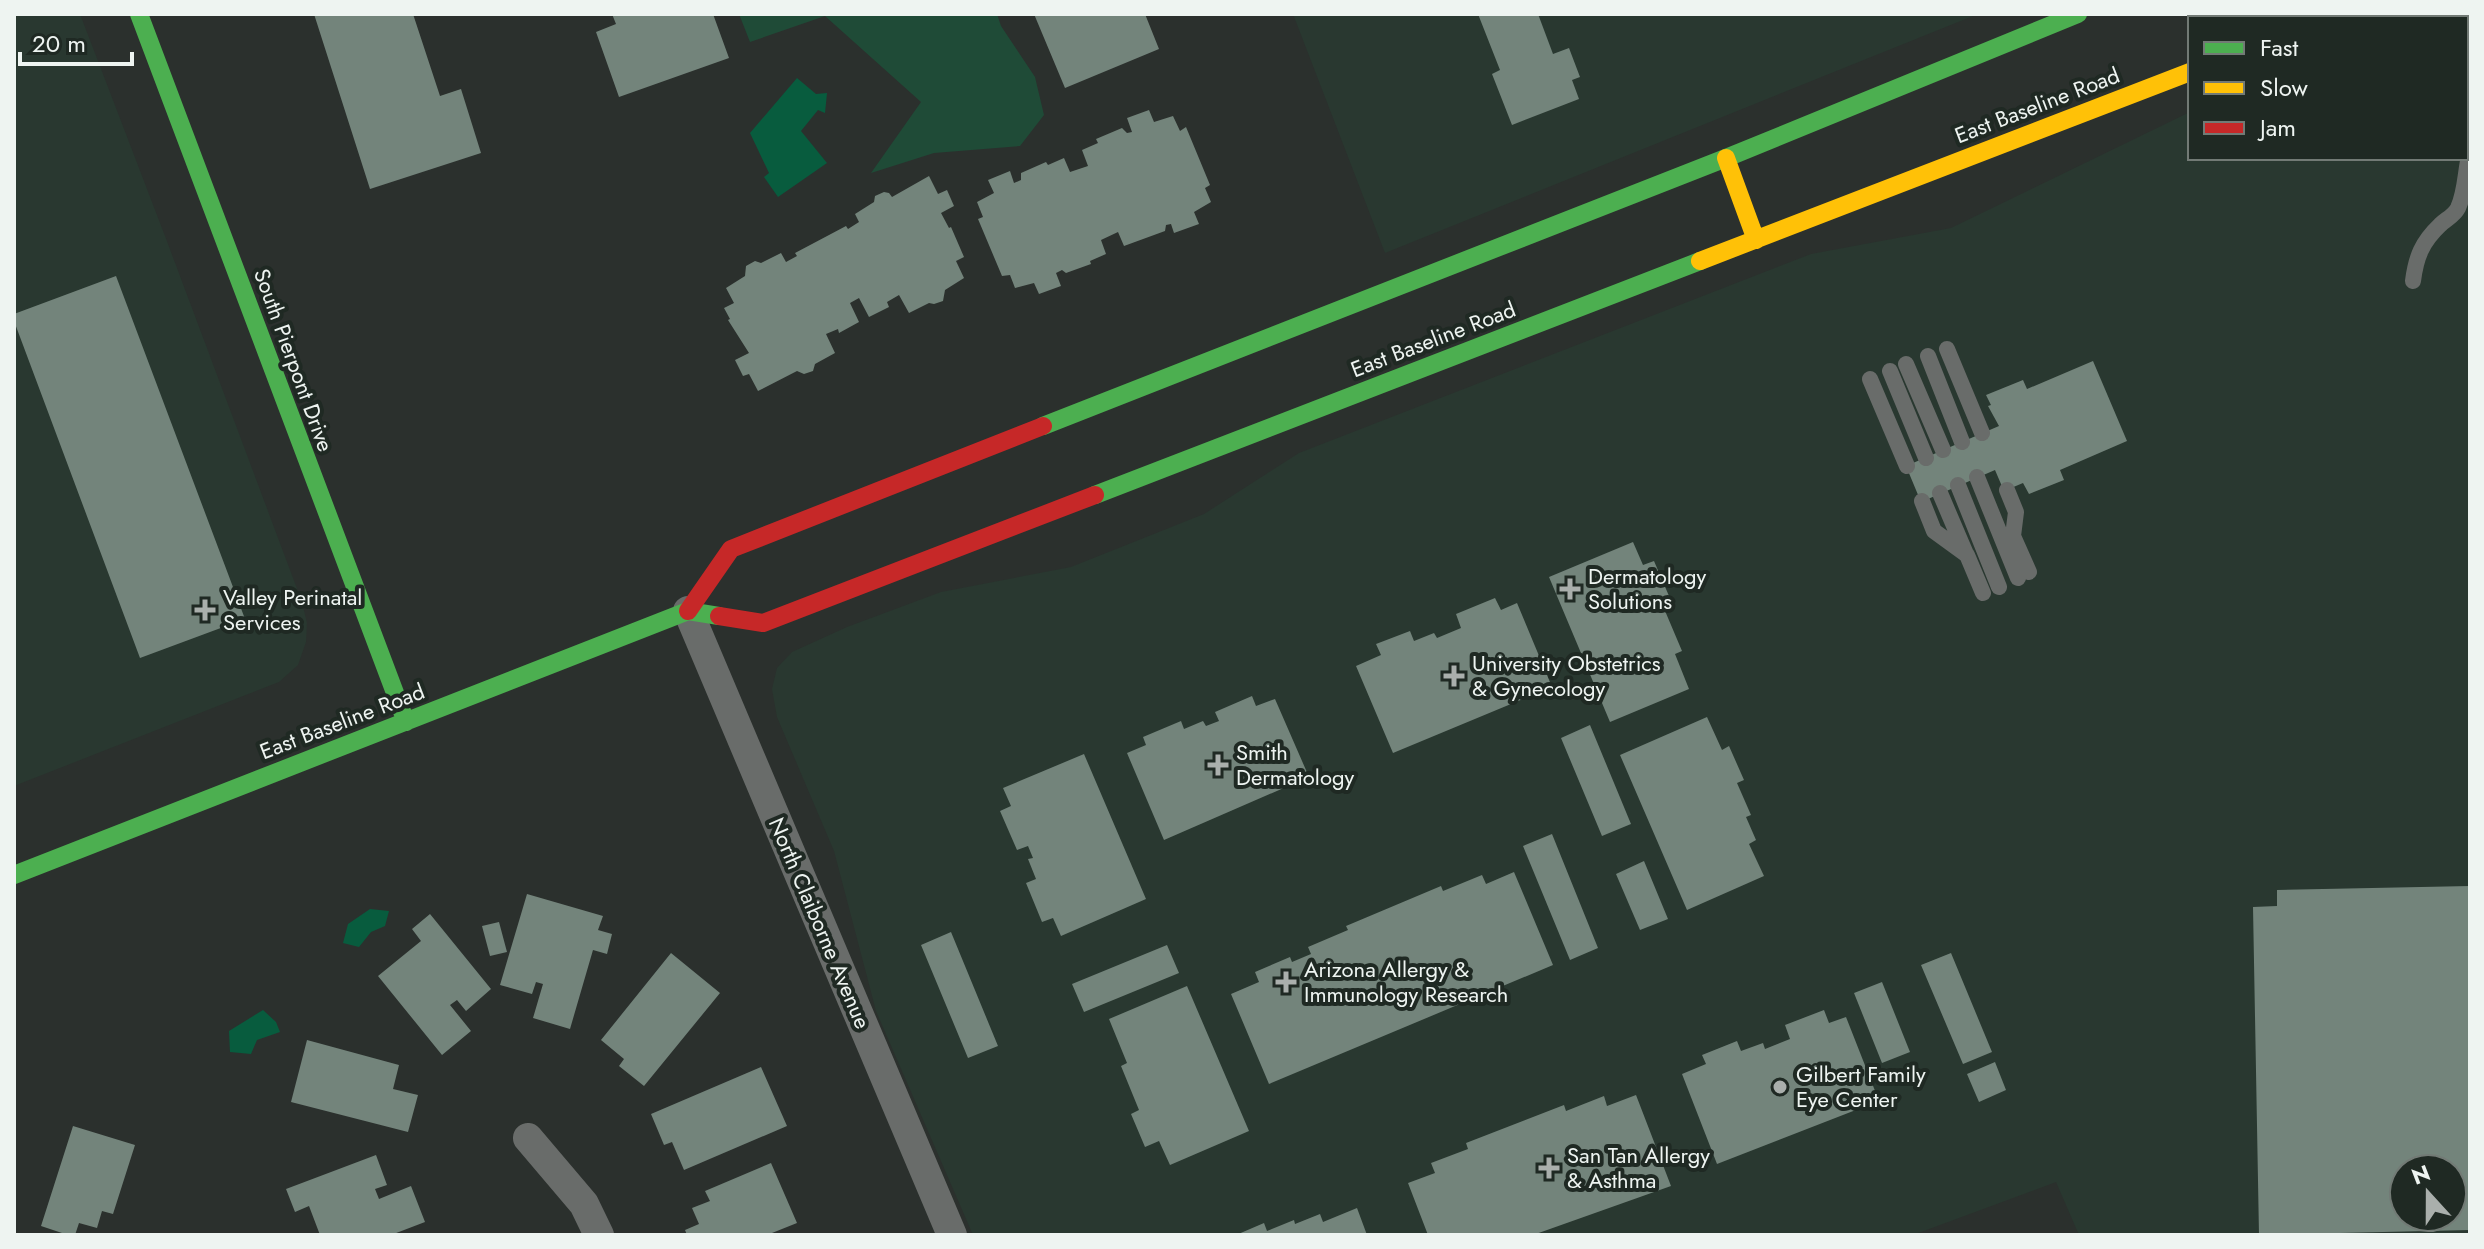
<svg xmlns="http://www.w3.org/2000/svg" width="2484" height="1249" font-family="Jost,sans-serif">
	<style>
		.built { fill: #293830; fill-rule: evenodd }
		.green { fill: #1f4b37 }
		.water { fill: #085c3e }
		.building { fill: #73847b; fill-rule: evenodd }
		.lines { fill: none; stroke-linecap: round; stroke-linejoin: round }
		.lane { stroke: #696c6a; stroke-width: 16 }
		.street { stroke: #696c6a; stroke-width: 30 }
		.fast { stroke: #4caf50; stroke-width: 18 }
		.slow { stroke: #ffc107; stroke-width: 18 }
		.jam { stroke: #c62828; stroke-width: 18 }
		.poi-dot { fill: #aaafac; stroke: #1f2923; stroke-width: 3 }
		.labels { text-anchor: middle; stroke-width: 8; stroke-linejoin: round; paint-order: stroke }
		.street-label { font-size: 22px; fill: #eef4f1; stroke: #1f2923 }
		.poi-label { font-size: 22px; fill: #eef4f1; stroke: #1f2923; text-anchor: start }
	</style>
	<rect width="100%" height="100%" fill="#2b302d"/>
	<path class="built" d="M14 14H80L165 236 302 602 307 623 306 642 298 665 279 682 14 786Z
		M1293 14H1978L1385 253Z
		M2470 22V1235H2079L2056 1182 1913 1235H973L876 1011 834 851 777 717 772 689 777 668 792 652 847 627 941 592 1071 567 1204 514 1299 453 1811 254 1951 228 2190 112V158H2466V23ZM2404 1169H2452V1217H2404Z"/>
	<path class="green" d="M739 14H997L1001 26 1035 77 1044 115 1020 146 934 153 871 173 921 102 825 16 750 42Z"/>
	<path class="water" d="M797 78 816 94 827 93 825 113 818 110 801 131 827 163 778 197 764 177 769 173 750 133Z
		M370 909 389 911 385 926 371 932 359 947 343 943 348 924Z
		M263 1010 276 1022 280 1032 257 1040 251 1054 230 1052 229 1031Z"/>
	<path class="building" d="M314 14H413L440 96 461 89 481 153 370 189Z
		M612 14H713L729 58 619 97 596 32 616 24Z
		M1034 14H1145L1159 49 1065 88Z
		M1478 14H1538L1553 54 1569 48 1580 77 1572 80 1579 99 1512 125 1492 74 1500 70Z
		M1149 110 1154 122 1173 116 1180 131 1186 127 1210 185 1205 188 1211 202 1194 212 1199 224 1174 233 1171 224 1166 225 1165 231 1124 246 1118 232 1101 240 1106 254 1090 261 1091 264 1066 273 1062 270 1056 273 1061 286 1039 294 1034 283 1015 288 1010 275 1002 276 978 219 983 217 977 202 994 193 988 180 1010 171 1014 183 1021 180V173L1046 162 1048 165 1064 158 1070 172 1088 166 1082 150 1098 143 1096 139 1122 128 1127 133 1132 132 1127 118Z
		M929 176 938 194 947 190 954 206 941 213 949 228 951 227 964 257 956 261 964 278 945 290 943 301 934 304 929 303 909 313 899 295 887 302 889 307 869 317 859 298 850 303 859 322 839 333 838 329 826 334 835 353 815 364 813 371 804 374 797 371 758 391 749 374 743 376 735 360 749 353 728 320 730 319 724 308 734 303 726 288 745 276 746 266 755 261 761 263 781 253 786 262 797 256 795 253 846 226 848 229 859 222 855 214 874 202 875 196 884 192 889 193 892 197Z
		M116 276 245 619 140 658 14 321V314Z
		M2093 361 2127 441 2060 470 2064 480 2029 494 2023 483 2004 491 1995 470 1921 502 1906 466 1999 426 1988 406 1991 405 1986 395 2023 380 2027 389Z
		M1633 542 1643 565 1654 561 1669 596 1660 599 1682 651 1675 654 1689 689 1610 722 1549 577Z
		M1495 598 1501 610 1517 603 1552 687 1393 753 1356 666 1381 655 1376 644 1410 631 1414 641 1434 633 1437 638 1461 628 1456 614Z
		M1252 696 1256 706 1275 699 1309 777 1164 840 1127 753 1146 745 1143 737 1181 721 1184 729 1203 721 1206 726 1219 721 1215 712Z
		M1707 717 1722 750 1729 746 1744 780 1737 783 1751 815 1746 817 1756 840 1749 844 1764 876 1687 910 1620 755Z
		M1590 725 1631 824 1602 836 1561 738Z
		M1084 754 1146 899 1061 936 1053 918 1042 922 1026 883 1036 879 1028 859 1033 858 1028 846 1017 850 1000 811 1011 806 1003 788Z
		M1552 834 1598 948 1570 960 1523 846Z
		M1644 861 1668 919 1640 930 1616 874Z
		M1514 872 1553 965 1269 1084 1231 994 1259 982 1255 972 1290 957 1292 962 1311 954 1308 947 1348 930 1346 926 1441 886 1443 891 1482 875 1486 884Z
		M2470 886V1230L2259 1235 2253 907 2277 906V890ZM2404 1169H2452V1217H2404Z
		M527 894 603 916 598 930 612 934 607 954 593 950 570 1029 533 1018 543 984 536 982 532 994 500 985Z
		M430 914 491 989 466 1011 457 1000 450 1005 471 1031 442 1055 378 976 421 941 412 929Z
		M499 922 507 952 490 956 482 926Z
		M951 932 998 1046 968 1058 921 945Z
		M1167 945 1179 973 1084 1012 1072 984Z
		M671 953 720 993 644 1086 619 1066 624 1059 601 1040Z
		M1951 953 1992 1052 1963 1064 1921 965Z
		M1882 982 1910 1052 1882 1063 1854 993Z
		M1187 986 1249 1131 1170 1165 1159 1141 1145 1147 1131 1114 1139 1110 1121 1066 1127 1063 1109 1019Z
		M1824 1010 1829 1023 1846 1017 1879 1101 1717 1164 1682 1074 1706 1064 1702 1055 1737 1041 1741 1051 1763 1043 1765 1049 1790 1039 1785 1025Z
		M307 1040 399 1065 393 1089 418 1095 408 1132 291 1102Z
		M1995 1062 2006 1090 1979 1102 1967 1074Z
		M761 1067 787 1126 684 1170 672 1142 664 1145 651 1114Z
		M1636 1095 1671 1186 1533 1235H1428L1408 1183 1435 1173 1431 1163 1468 1149 1466 1143 1564 1105 1566 1111 1604 1096 1607 1106Z
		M73 1126 135 1145 113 1214 102 1211 97 1228 79 1223 75 1235H68L41 1226Z
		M376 1155 387 1185 375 1189 379 1199 411 1186 425 1222 391 1235H320L309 1206 295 1212 286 1189Z
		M771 1163 797 1223 767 1235H687L685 1230 699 1224 692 1208 710 1201 705 1191Z
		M1357 1208 1367 1235H1236L1264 1223 1267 1231 1294 1220 1295 1224 1320 1214 1323 1222Z"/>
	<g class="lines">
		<path class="lane" d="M2413 281C2416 257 2422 242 2440 225 2446 219 2454 216 2458 208 2466 191 2465 170 2470 152
			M1947 349 1982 433
			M1928 356 1962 442
			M1906 364 1943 450
			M1890 371 1926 458
			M1870 379 1907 466
			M1977 477 2018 578
			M1958 485 1999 587
			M2007 490 2016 512 2013 536 2029 572
			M1940 493 1966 554
			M1922 501 1934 531 1967 555 1983 593"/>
		<path class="street" d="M688 611 952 1235
			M528 1138 584 1204 599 1235"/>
		<path class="fast" d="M139 14 406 722
			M1043 426 1726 158 2078 14
			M1095 495 1700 261
			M14 875 688 611 719 616"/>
		<path class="slow" d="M1726 158 1756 240
			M1700 261 2190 72"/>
		<path class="jam" d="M2329 18 2339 14
			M688 611 731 549 1043 426
			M719 616 763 623 1095 495"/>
	</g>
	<g class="poi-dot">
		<path d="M1566 577h8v8h8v8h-8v8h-8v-8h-8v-8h8z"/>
		<path d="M201 598h8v8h8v8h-8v8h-8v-8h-8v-8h8z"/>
		<path d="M1450 664h8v8h8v8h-8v8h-8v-8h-8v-8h8z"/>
		<path d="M1214 753h8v8h8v8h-8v8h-8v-8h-8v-8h8z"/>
		<path d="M1282 970h8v8h8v8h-8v8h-8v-8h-8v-8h8z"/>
		<circle cx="1780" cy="1087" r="8"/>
		<path d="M1545 1156h8v8h8v8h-8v8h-8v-8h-8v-8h8z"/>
	</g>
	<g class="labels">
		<g class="street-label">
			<text transform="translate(2037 105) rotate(-21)" y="8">East Baseline Road</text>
			<text transform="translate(1433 339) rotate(-21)" y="8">East Baseline Road</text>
			<text transform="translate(294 360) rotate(70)" y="8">South Pierpont Drive</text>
			<text transform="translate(342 721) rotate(-21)" y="8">East Baseline Road</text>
			<text transform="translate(820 923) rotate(67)" y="8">North Claiborne Avenue</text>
		</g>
		<g class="poi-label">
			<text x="1588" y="584">Dermatology<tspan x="1588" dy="25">Solutions</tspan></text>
			<text x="223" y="605">Valley Perinatal<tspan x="223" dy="25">Services</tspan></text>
			<text x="1472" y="671">University Obstetrics<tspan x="1472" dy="25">&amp; Gynecology</tspan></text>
			<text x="1236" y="760">Smith<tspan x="1236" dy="25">Dermatology</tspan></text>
			<text x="1304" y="977">Arizona Allergy &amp;<tspan x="1304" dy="25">Immunology Research</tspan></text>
			<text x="1796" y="1082">Gilbert Family<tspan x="1796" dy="25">Eye Center</tspan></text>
			<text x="1567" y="1163">San Tan Allergy<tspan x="1567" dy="25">&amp; Asthma</tspan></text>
		</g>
	</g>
	<rect width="2484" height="1249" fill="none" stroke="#eef4f1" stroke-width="32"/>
	<rect x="2188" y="16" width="280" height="144" fill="#1f2923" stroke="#727a75" stroke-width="2"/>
	<rect x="2204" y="42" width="40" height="12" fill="#4caf50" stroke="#727a75" stroke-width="2"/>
	<text x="2260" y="56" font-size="24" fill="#eef4f1">Fast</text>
	<rect x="2204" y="82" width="40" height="12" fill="#ffc107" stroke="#727a75" stroke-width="2"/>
	<text x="2260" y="96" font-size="24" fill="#eef4f1">Slow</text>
	<rect x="2204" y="122" width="40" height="12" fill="#c62828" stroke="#727a75" stroke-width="2"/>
	<text x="2260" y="136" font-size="24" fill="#eef4f1">Jam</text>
	<g transform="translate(2428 1193) rotate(339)"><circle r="38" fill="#1f2923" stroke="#727a75" stroke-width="2"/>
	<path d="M0-6L14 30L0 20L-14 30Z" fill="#aaafac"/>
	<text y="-12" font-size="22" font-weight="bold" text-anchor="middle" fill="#eef4f1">N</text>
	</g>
	<path d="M20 52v12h112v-12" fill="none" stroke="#eef4f1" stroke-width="4"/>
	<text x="32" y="52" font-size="24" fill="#eef4f1" stroke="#1f2923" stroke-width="6" paint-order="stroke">20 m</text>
</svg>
